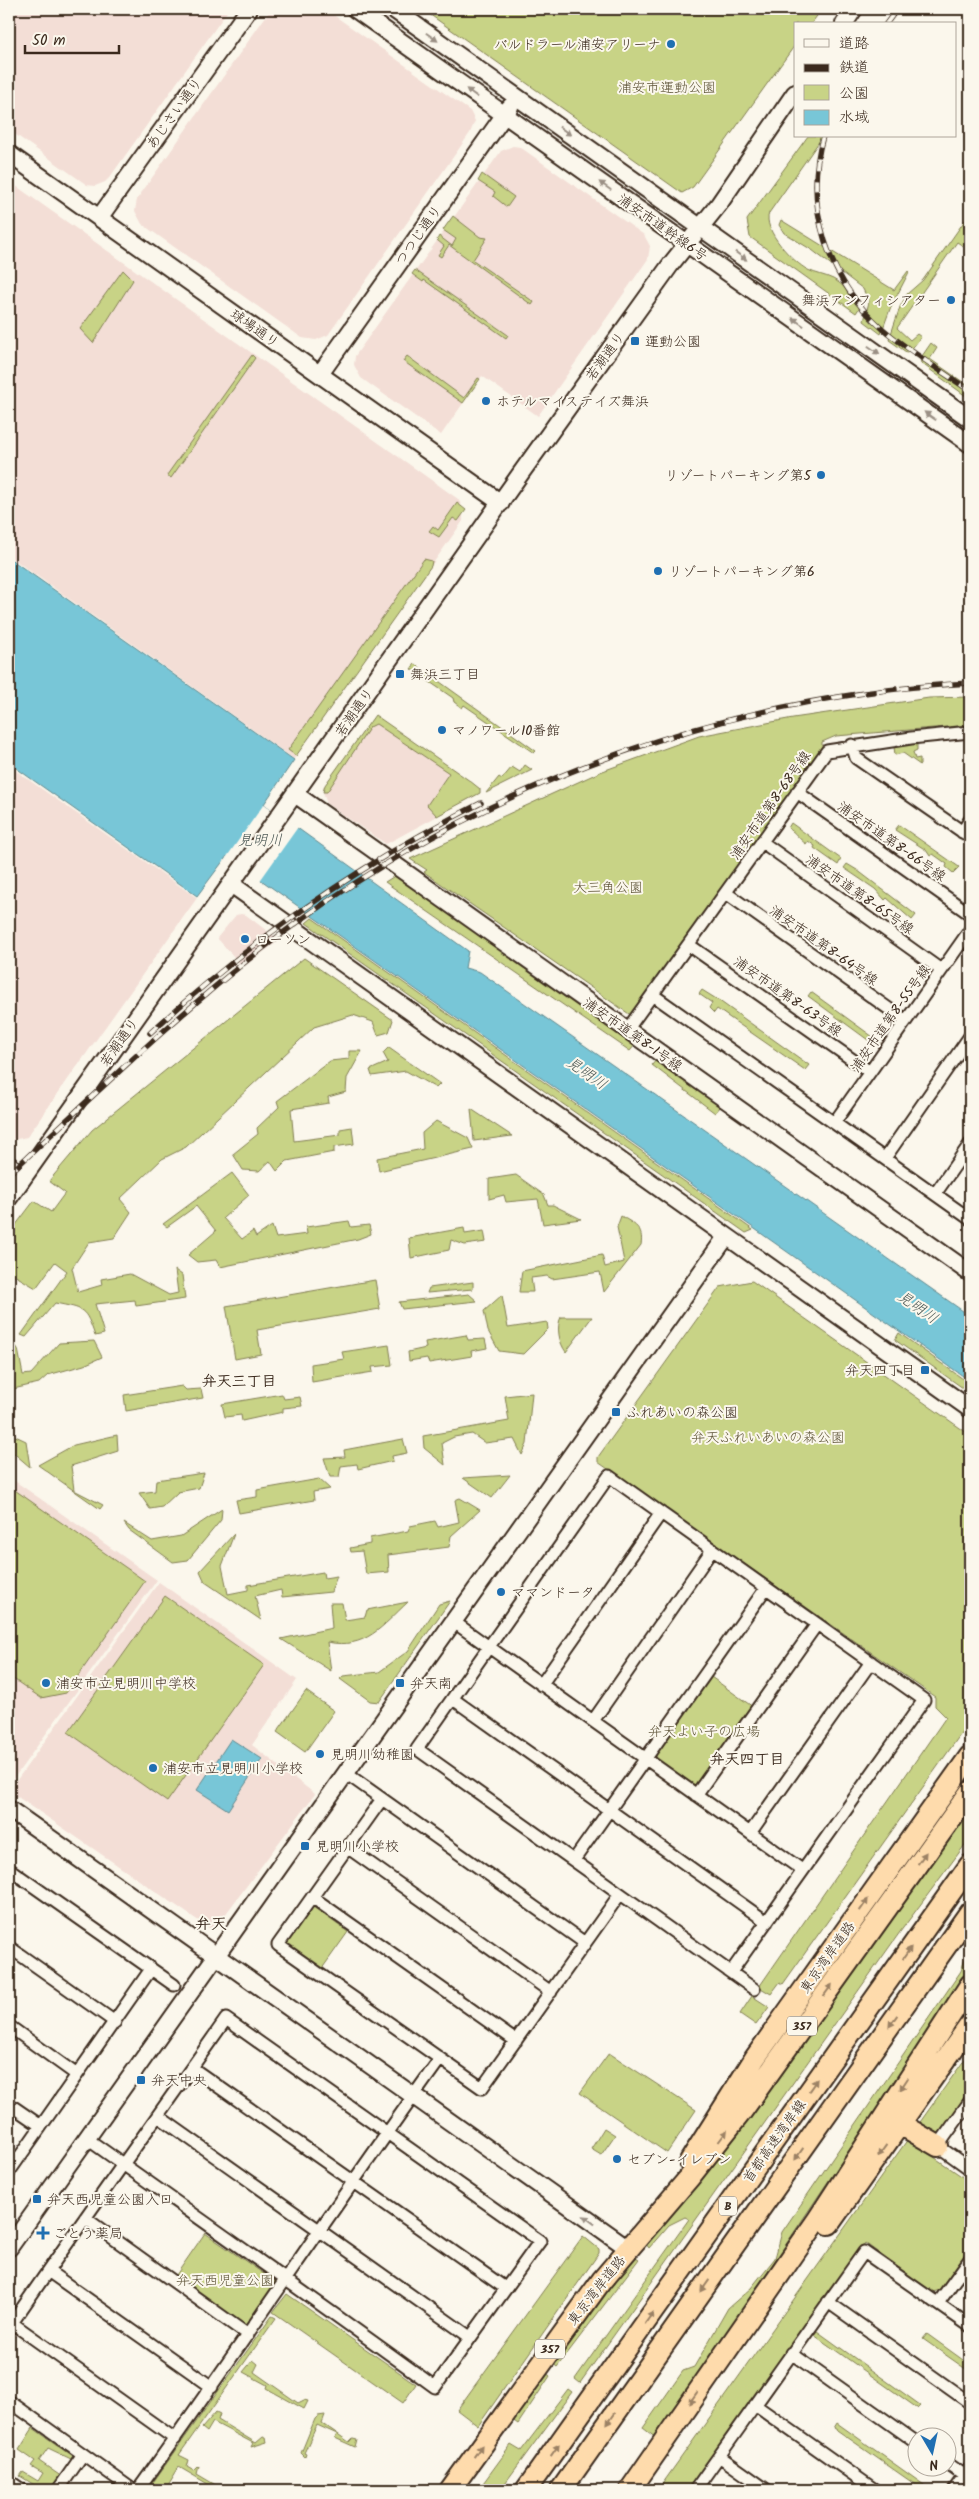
<svg xmlns="http://www.w3.org/2000/svg" width="979" height="2499" font-family="Kalam,'Klee One',sans-serif">
	<style>
		.built { fill: #f3ded6 }
		.green { fill: #c8d386; stroke: #827e52 }
		.water { fill: #78c6d7; stroke: #60888d }
		.pier { fill: #fbf7ec }
		.lines { fill: none; stroke-linecap: round; stroke-linejoin: round }
		.street-casing { stroke: #3b2a1e; stroke-width: 15 }
		.secondary-casing { stroke: #3b2a1e; stroke-width: 20 }
		.highway-casing { stroke: #3b2a1e; stroke-width: 24 }
		.street { stroke: #fbf7ec; stroke-width: 11 }
		.secondary { stroke: #fbf7ec; stroke-width: 16 }
		.highway { stroke: #fedbac; stroke-width: 20 }
		.rail-casing { stroke: #3b2a1e; stroke-width: 5.5 }
		.rail { stroke: #fbf7ec; stroke-width: 4; stroke-dasharray: 11; stroke-linecap: butt }
		.oneway { fill: #9b9085 }
		.oneway2 { fill: #9c8265 }
		.poi-dot { fill: #1f6fb2; stroke: #fbf7ec; stroke-width: 2 }
		.labels { text-anchor: middle; stroke-width: 4; stroke-linejoin: round; paint-order: stroke }
		.shield { fill: #fbf7ec; stroke: #75685c; stroke-width: 1 }
		.shield-label { font-size: 12px; font-weight: bold; fill: #3b2a1e }
		.poi-label { font-size: 14px; fill: #3b2a1e; stroke: #fbf7ec; text-anchor: start }
		.park-label { font-size: 14px; fill: #5e5438; stroke: #fbf7ec }
		.street-label { font-size: 14px; fill: #3b2a1e; stroke: #fbf7ec }
		.water-label { font-size: 15px; font-style: italic; fill: #4d5956; stroke: #fbf7ec }
		.neighbourhood-label { font-size: 15px; font-weight: bold; fill: #3b2a1e; stroke: #fbf7ec }
		.quarter-label { font-size: 16px; font-weight: bold; fill: #3b2a1e; stroke: #fbf7ec }
	</style>
	<rect width="100%" height="100%" fill="#fbf7ec"/>
	<filter id="ink" filterUnits="userSpaceOnUse"><feTurbulence type="fractalNoise" baseFrequency=".02" numOctaves="2"/><feDisplacementMap in="SourceGraphic" scale="10" xChannelSelector="R" yChannelSelector="G"/><feConvolveMatrix kernelMatrix="1 2 1 2 8 2 1 2 1" color-interpolation-filters="sRGB"/></filter>
	<g filter="url(#ink)">
		<path class="built" d="M9 9H229L110 177 105 182 95 186 87 185 9 130Z
			M271 9H325L470 111 475 121 470 133 328 335 316 340 302 338 142 224 135 211 137 199Z
			M513 146 520 147 644 235 650 246 648 259 538 416 482 376 441 435 361 378 354 365 355 356 501 151Z
			M9 181 458 499 463 508V521L294 759 9 556Z
			M375 715 480 789V793L386 844 327 804 323 792 325 785Z
			M9 766 197 898 27 1137 12 1140 9 1139Z
			M241 914 246 915 279 940 243 967 217 938 236 915Z
			M9 1477 157 1580 9 1785Z
			M159 1582 297 1680 252 1745 315 1794 216 1927 209 1928 9 1791Z"/>
		<path class="green" d="M422 9H822L811 24H795V45L693 187 682 193Z
			M808 136H823L769 213C762 230 793 262 808 270 816 274 825 275 833 279 845 285 852 297 860 307L856 313 750 237 747 220Z
			M482 174 514 197 507 207 493 196 495 192 478 181Z
			M970 213V240L963 246 957 242 897 328 910 340 917 334 921 337 910 351 906 352 889 340 900 307 907 294 923 280Z
			M453 216 480 237 487 238 473 260 534 302 532 305 449 245 441 257 438 255 444 246 437 240 439 236 452 246 456 239 443 230Z
			M781 220 894 290 908 271 909 272 890 309 881 334 864 321 869 302 863 289 812 250 784 233 779 225Z
			M123 270 133 280 93 343 80 329Z
			M415 270 508 335 506 338 424 280 423 282 412 274Z
			M931 343 937 348 930 359 970 387V399L921 363 920 359Z
			M252 355 255 358 171 478 167 475Z
			M407 356 464 398 478 378 480 379 463 403 403 361Z
			M457 503 466 510 458 521 453 518 439 537 429 531 433 526 438 530Z
			M424 559 432 561 431 566 296 756 288 750Z
			M415 664 536 751 534 753 464 705 462 708 454 702 453 698 411 669Z
			M970 697V725L836 736 822 742V746L632 1016 424 872 427 870 410 859 600 772 699 736 793 718 929 698Z
			M375 715 470 781 480 789V793L437 816 427 805 449 773 376 724 370 727 327 792H323L325 785Z
			M917 742V750L913 752 915 759 920 758V765L903 753 895 755 894 747 887 748 888 745Z
			M525 765 532 770 486 793 499 777 502 779 512 767 520 772Z
			M791 823 841 859 838 865 814 848 815 846 808 841 806 844C799 839 796 833 788 828Z
			M899 825 959 867 953 873 946 867 947 864 933 854 930 856 926 850 895 830Z
			M847 864 857 870 916 915 912 920 887 898 885 900 875 889 844 868Z
			M396 875 635 1045 630 1051 385 882Z
			M312 918 753 1230 746 1233 306 923Z
			M304 958 393 1020 389 1032 378 1035 373 1022 353 1015 314 1027 186 1147 162 1159 120 1199 131 1212 114 1238 89 1242 72 1268 78 1292 102 1285 101 1279 130 1274 169 1295 178 1293 175 1270 182 1275 185 1299 136 1306 135 1300 95 1304 104 1334 95 1336C85 1307 84 1309 55 1303L26 1337 21 1335 67 1271 55 1262 36 1288 9 1272V1234L34 1201 51 1212 65 1193 49 1181 92 1130Z
			M702 990 718 1000 809 1065 805 1070 717 1009 714 1013 709 1008 712 1003 699 994Z
			M811 992 880 1042 879 1044 870 1037 868 1040 808 996Z
			M388 1048H389L440 1084 436 1088 406 1071 372 1076 370 1070 388 1062 383 1053Z
			M349 1051H362L347 1078 346 1092 328 1097 329 1103 291 1109 294 1141 340 1135V1129L352 1127 354 1144 334 1147V1152L287 1161 277 1171 270 1161 259 1171 243 1170 233 1154 258 1134 257 1128 279 1107 277 1101 330 1061 349 1059Z
			M656 1060 721 1106 715 1113 652 1065Z
			M471 1109 512 1136 474 1141Z
			M436 1121 468 1138 473 1149 379 1171 377 1158 423 1149 422 1133Z
			M232 1173 249 1195 223 1218 242 1239 253 1231 256 1237 272 1226 276 1238 307 1234 306 1227 349 1221 351 1227 369 1225 371 1234 358 1239 220 1267 216 1260 197 1262 188 1255 216 1231 196 1206 167 1227 163 1224Z
			M516 1175 544 1195 548 1205H553L581 1219 543 1224 538 1199 506 1202 504 1195 489 1199V1179Z
			M621 1216C634 1224 644 1228 641 1245L604 1292 600 1272 552 1279 547 1276 531 1278 533 1292H519L522 1271 602 1255 605 1267 624 1262 617 1227Z
			M464 1228 465 1234 484 1231 486 1242 465 1245 451 1240 449 1250 411 1258 409 1238Z
			M375 1280 380 1309 257 1330 261 1354 235 1359 226 1306Z
			M752 1281 970 1435V1721L783 1984 780 1982 771 1994 759 1987 946 1717 935 1706V1697L598 1462V1457L720 1287Z
			M473 1282V1289L427 1293 429 1288Z
			M469 1294 477 1301 402 1309 399 1302Z
			M502 1295 508 1328 547 1322 548 1329 523 1354 499 1351 488 1331 484 1311Z
			M561 1317H592L566 1352C559 1343 556 1327 561 1317Z
			M899 1333 970 1384V1393L895 1340Z
			M466 1335 468 1340 485 1339 487 1348 471 1351 472 1356 429 1363 427 1358 409 1361 408 1352 426 1348 425 1342Z
			M94 1341 102 1357 84 1365 48 1375 39 1383 9 1390V1353L15 1345 18 1349 23 1375 31 1374 59 1343Z
			M389 1345 392 1365 372 1367 373 1372 312 1382 311 1364 344 1359 342 1352Z
			M182 1386 186 1390 201 1389 203 1398 126 1411 124 1395Z
			M532 1393 527 1444 522 1455 514 1439 485 1443 472 1434 454 1437 442 1443 445 1465 424 1448 423 1436 509 1421 505 1396Z
			M282 1394 284 1399 300 1397 302 1406 283 1408V1412L242 1421 241 1415 225 1417 222 1404Z
			M9 1433 26 1441 30 1467 9 1449Z
			M117 1435 118 1451 71 1466 74 1490 103 1505 100 1509 38 1465 74 1445Z
			M403 1439 407 1453 392 1456 393 1461 358 1469 357 1464 341 1466 339 1477H330L324 1458 345 1457 344 1450Z
			M204 1473 199 1488 178 1492 162 1507 150 1509 139 1493 155 1491 156 1480Z
			M510 1475 492 1498 463 1478Z
			M319 1479 330 1489 313 1492 314 1500 239 1513 236 1500 257 1497V1490Z
			M9 1486 145 1581 66 1693 41 1698 9 1676Z
			M460 1498 480 1510 451 1536 449 1547 388 1555 389 1572 366 1574 362 1551 351 1552 350 1548 370 1544V1538L408 1531 410 1526 435 1521 438 1527 459 1522 455 1500Z
			M222 1509 221 1520 188 1560 173 1562 129 1530 124 1523 152 1541 181 1536Z
			M234 1534 222 1566 228 1594 248 1590V1585L323 1572 324 1578 337 1576 331 1592 282 1597 281 1590 255 1596 261 1620 205 1582 200 1571Z
			M165 1596 264 1665 167 1802 68 1732Z
			M450 1601 379 1702 370 1701 340 1679 343 1676 379 1672 408 1651 439 1604Z
			M408 1602C382 1626 366 1650 327 1642L331 1671 281 1639 332 1628 330 1603H342L345 1620 365 1617 367 1610Z
			M711 1677 753 1707 698 1785 692 1786 657 1761 656 1755Z
			M306 1691 334 1711 305 1752 277 1732Z
			M970 1805V1838L900 1932 580 2383 575 2379 689 2219 685 2217 669 2225 649 2248 646 2244Z
			M313 1907 348 1932 321 1970 286 1945Z
			M970 1943V1970L656 2438 643 2428 683 2371 694 2367 728 2308 751 2288 775 2258 782 2232 961 1971Z
			M752 1996 769 2007 756 2025 740 2014Z
			M970 2052V2094L928 2153 970 2182V2250L941 2290 932 2292 865 2243 689 2490H658Z
			M609 2053 696 2110 667 2153 580 2093Z
			M604 2128 615 2135 601 2155 591 2149Z
			M205 2233 277 2283 246 2327 174 2278Z
			M583 2236 599 2249V2253L478 2426 457 2410Z
			M634 2256 639 2259 557 2367 551 2362 606 2288Z
			M287 2294 416 2384 403 2403 273 2312Z
			M272 2316 276 2318 179 2455 189 2460 187 2467 194 2471 199 2466 197 2474 224 2490H218L179 2467 165 2490 159 2484V2490H152L151 2485Z
			M817 2331 920 2405 917 2408 814 2335Z
			M927 2334 970 2365V2372L923 2339Z
			M253 2360 258 2364 254 2372 298 2403 304 2400 308 2401 304 2409 266 2388 267 2385 243 2372Z
			M544 2371 550 2376 518 2424 511 2419Z
			M568 2389 572 2392 500 2490H478L511 2445 521 2451Z
			M216 2412 220 2414 218 2420 256 2443 263 2437 266 2438 267 2442 251 2447 253 2443 213 2422 207 2432 202 2428Z
			M325 2415 322 2423 349 2442 353 2438 357 2439 355 2447 335 2438 337 2434 317 2425 304 2453 306 2454 305 2457 301 2453 315 2419 318 2416Z
			M837 2423 931 2490H923L834 2428Z
			M33 2428 73 2456 71 2459 48 2448 39 2461 62 2477 52 2490H33L36 2486 20 2476 23 2472 38 2481 43 2473 31 2466 35 2461 19 2450Z"/>
		<path class="water" d="M9 558 294 760 264 804 468 951 465 968 480 972 970 1316V1381L227 856 197 896 9 763Z
			M231 1739 262 1759 228 1810 197 1790Z"/>
		<path class="pier" d="M264 804 298 827 259 882 226 858Z"/>
		<g class="lines">
			<defs>
				<path id="street" d="M852 745 856 758 970 837
					M797 792 970 914
					M962 832 970 820
					M762 842 941 970
					M726 893 906 1021
					M689 945 870 1072
					M653 995 970 1219
					M627 1030 827 751 911 738 970 732
					M834 1123 970 930
					M885 1158 970 1036
					M935 1194 970 1144
					M454 1622 802 1870
					M541 1685 661 1513
					M453 1699 767 1922
					M593 1721 712 1550
					M347 1774 585 1943
					M696 1795 817 1624
					M382 1799 278 1945 482 2088 620 1894
					M750 1833 871 1662
					M347 1847 551 1992
					M574 1860 766 1588
					M9 1869 174 1985
					M312 1897 516 2041
					M9 1947 115 2022
					M731 1972 924 1700 609 1476 417 1749 754 1989
					M9 2026 77 2075
					M192 2068 505 2288
					M970 2101 938 2146 970 2169
					M9 2104 41 2126
					M158 2116 470 2337
					M86 2138C203 2221 320 2303 435 2387L540 2241 226 2019C155 2120 82 2221 12 2323L175 2439
					M9 2172 151 1969
					M85 2218 248 2335
					M48 2271 212 2387
					M828 2302 970 2403
					M938 2303 970 2259
					M791 2353 916 2442
					M9 2401 133 2490
					M755 2405 875 2490
					M719 2456 767 2490
					M946 2463 970 2480
					M9 2481 22 2490
					M58 2490 83 2454
					M138 2490C240 2348 337 2202 440 2059
					M695 2490 864 2252 970 2326
					M954 2490 970 2468"/>
				<path id="secondary" d="M355 9 970 444
					M393 9 970 419
					M844 24 854 9
					M9 154 501 503
					M99 218 249 9
					M320 374 510 107
					M295 794 970 1273
					M231 884 970 1409
					M9 1165 24 1176
					M9 1198 521 473 671 264 719 204 795 93
					M9 1809 628 2248
					M9 2248 726 1237"/>
				<path id="highway" d="M898 2128H907L938 2146
					M690 2161 755 2058 970 1756
					M829 2224 970 2025
					M450 2490 602 2280 689 2178 742 2111 970 1792
					M526 2490 970 1865
					M561 2490 970 1912
					M630 2490 818 2219 970 1985"/>
			</defs>
			<use href="#street" class="street-casing"/>
			<use href="#secondary" class="secondary-casing"/>
			<use href="#highway" class="highway-casing"/>
			<use href="#street" class="street"/>
			<use href="#secondary" class="secondary"/>
			<use href="#highway" class="highway"/>
			<defs>
				<path id="rail" d="M886 24 897 9
					M823 136C803 206 828 281 883 329 910 352 942 371 970 391
					M150 1033C249 942 361 863 481 803
					M9 1174C104 1086 197 994 302 919 496 780 732 695 970 683"/>
			</defs>
			<use href="#rail" class="rail-casing"/>
			<use href="#rail" class="rail"/>
		</g>
		<defs><path id="oneway-solid" d="M-6-.8H1V-3.2L6.5 0L1 3.2V.8H-6Z" transform="scale(1.25)"/></defs>
		<g class="oneway">
			<use href="#oneway-solid" transform="translate(432 37) rotate(35)"/>
			<use href="#oneway-solid" transform="translate(472 93) rotate(-144)"/>
			<use href="#oneway-solid" transform="translate(565 131) rotate(36)"/>
			<use href="#oneway-solid" transform="translate(605 186) rotate(-145)"/>
			<use href="#oneway-solid" transform="translate(741 256) rotate(36)"/>
			<use href="#oneway-solid" transform="translate(798 322) rotate(-145)"/>
			<use href="#oneway-solid" transform="translate(874 350) rotate(35)"/>
			<use href="#oneway-solid" transform="translate(930 416) rotate(-145)"/>
			<use href="#oneway-solid" transform="translate(589 2220) rotate(-144)"/>
		</g>
		<g class="oneway2">
			<use href="#oneway-solid" transform="translate(922 1858) rotate(-55)"/>
			<use href="#oneway-solid" transform="translate(864 1905) rotate(-55)"/>
			<use href="#oneway-solid" transform="translate(907 1953) rotate(-55)"/>
			<use href="#oneway-solid" transform="translate(828 1990) rotate(-54)"/>
			<use href="#oneway-solid" transform="translate(893 2021) rotate(125)"/>
			<use href="#oneway-solid" transform="translate(904 2084) rotate(123)"/>
			<use href="#oneway-solid" transform="translate(813 2085) rotate(-55)"/>
			<use href="#oneway-solid" transform="translate(723 2136) rotate(-53)"/>
			<use href="#oneway-solid" transform="translate(882 2151) rotate(126)"/>
			<use href="#oneway-solid" transform="translate(799 2154) rotate(125)"/>
			<use href="#oneway-solid" transform="translate(705 2286) rotate(125)"/>
			<use href="#oneway-solid" transform="translate(649 2318) rotate(-55)"/>
			<use href="#oneway-solid" transform="translate(693 2398) rotate(125)"/>
			<use href="#oneway-solid" transform="translate(611 2419) rotate(125)"/>
			<use href="#oneway-solid" transform="translate(555 2450) rotate(-55)"/>
			<use href="#oneway-solid" transform="translate(478 2451) rotate(-55)"/>
		</g>
	</g>
	<g class="poi-dot">
		<circle cx="671" cy="44" r="5"/>
		<circle cx="951" cy="300" r="5"/>
		<rect x="630" y="336" width="10" height="10" rx="2.5"/>
		<circle cx="486" cy="401" r="5"/>
		<circle cx="821" cy="475" r="5"/>
		<circle cx="658" cy="571" r="5"/>
		<rect x="395" y="669" width="10" height="10" rx="2.5"/>
		<circle cx="442" cy="730" r="5"/>
		<circle cx="245" cy="939" r="5"/>
		<rect x="920" y="1365" width="10" height="10" rx="2.5"/>
		<rect x="611" y="1407" width="10" height="10" rx="2.5"/>
		<circle cx="501" cy="1592" r="5"/>
		<circle cx="46" cy="1683" r="5"/>
		<rect x="395" y="1678" width="10" height="10" rx="2.5"/>
		<circle cx="320" cy="1754" r="5"/>
		<circle cx="153" cy="1768" r="5"/>
		<rect x="300" y="1841" width="10" height="10" rx="2.5"/>
		<rect x="136" y="2075" width="10" height="10" rx="2.5"/>
		<circle cx="617" cy="2159" r="5"/>
		<rect x="32" y="2194" width="10" height="10" rx="2.5"/>
		<path d="M40.5 2225.5h5v5h5v5h-5v5h-5v-5h-5v-5h5z"/>
	</g>
	<g class="labels">
		<g class="shield">
			<rect x="787" y="2016.5" width="30" height="19" rx="4"/>
			<rect x="719" y="2196.5" width="18" height="19" rx="4"/>
			<rect x="535" y="2339.5" width="30" height="19" rx="4"/>
		</g>
		<g class="shield-label">
			<text x="802" y="2030">357</text>
			<text x="728" y="2210">B</text>
			<text x="550" y="2353">357</text>
		</g>
		<g class="poi-label">
			<text x="661" y="49" text-anchor="end">バルドラール浦安アリーナ</text>
			<text x="941" y="305" text-anchor="end">舞浜アンフィシアター</text>
			<text x="645" y="346">運動公園</text>
			<text x="496" y="406">ホテルマイステイズ舞浜</text>
			<text x="811" y="480" text-anchor="end">リゾートパーキング第5</text>
			<text x="668" y="576">リゾートパーキング第6</text>
			<text x="410" y="679">舞浜三丁目</text>
			<text x="452" y="735">マノワール10番館</text>
			<text x="255" y="944">ローソン</text>
			<text x="915" y="1375" text-anchor="end">弁天四丁目</text>
			<text x="626" y="1417">ふれあいの森公園</text>
			<text x="511" y="1597">ママンドータ</text>
			<text x="56" y="1688">浦安市立見明川中学校</text>
			<text x="410" y="1688">弁天南</text>
			<text x="330" y="1759">見明川幼稚園</text>
			<text x="163" y="1773">浦安市立見明川小学校</text>
			<text x="315" y="1851">見明川小学校</text>
			<text x="151" y="2085">弁天中央</text>
			<text x="627" y="2164">セブン-イレブン</text>
			<text x="47" y="2204">弁天西児童公園入口</text>
			<text x="53" y="2238">ごとう薬局</text>
		</g>
		<g class="park-label">
			<text x="667" y="92">浦安市運動公園</text>
			<text x="608" y="892">大三角公園</text>
			<text x="768" y="1442">弁天ふれいあいの森公園</text>
			<text x="704" y="1736">弁天よい子の広場</text>
			<text x="225" y="2285">弁天西児童公園</text>
		</g>
		<g class="street-label">
			<text transform="translate(174 113) rotate(-54)" y="5">あじさい通り</text>
			<text transform="translate(663 227) rotate(35)" y="5">浦安市道幹線6号</text>
			<text transform="translate(418 235) rotate(-55)" y="5">つつじ通り</text>
			<text transform="translate(255 328) rotate(35)" y="5">球場通り</text>
			<text transform="translate(605 356) rotate(-54)" y="5">若潮通り</text>
			<text transform="translate(354 712) rotate(-55)" y="5">若潮通り</text>
			<text transform="translate(770 805) rotate(-55)" y="5">浦安市道第8-68号線</text>
			<text transform="translate(892 841) rotate(35)" y="5">浦安市道第8-66号線</text>
			<text transform="translate(860 894) rotate(35)" y="5">浦安市道第8-65号線</text>
			<text transform="translate(824 945) rotate(35)" y="5">浦安市道第8-64号線</text>
			<text transform="translate(788 996) rotate(35)" y="5">浦安市道第8-63号線</text>
			<text transform="translate(890 1018) rotate(-55)" y="5">浦安市道第8-55号線</text>
			<text transform="translate(633 1034) rotate(35)" y="5">浦安市道第8-1号線</text>
			<text transform="translate(119 1042) rotate(-55)" y="5">若潮通り</text>
			<text transform="translate(827 1957) rotate(-55)" y="5">東京湾岸道路</text>
			<text transform="translate(774 2141) rotate(-55)" y="5">首都高速湾岸線</text>
			<text transform="translate(596 2290) rotate(-52)" y="5">東京湾岸道路</text>
		</g>
		<g class="water-label">
			<text x="260" y="845">見明川</text>
			<text transform="translate(587 1073) rotate(35)" y="5">見明川</text>
			<text transform="translate(918 1307) rotate(35)" y="5">見明川</text>
		</g>
		<g class="neighbourhood-label">
			<text x="239" y="1386">弁天三丁目</text>
			<text x="747" y="1764">弁天四丁目</text>
		</g>
		<g class="quarter-label">
			<text x="211" y="1929">弁天</text>
		</g>
	</g>
	<rect width="979" height="2499" fill="none" stroke="#fbf7ec" stroke-width="30"/>
	<rect x="15" y="15" width="949" height="2469" fill="none" stroke="#3b2a1e" stroke-width="2" filter="url(#ink)"/>
	<rect x="794" y="22" width="162" height="115" fill="#fbf7ec" stroke="#aea59a"/>
	<rect x="804" y="39" width="25" height="8" fill="#fbf7ec" stroke="#aea59a"/>
	<text x="839" y="48" font-size="15" fill="#3b2a1e">道路</text>
	<rect x="804" y="64" width="25" height="8" fill="#3b2a1e" stroke="#aea59a"/>
	<text x="839" y="72" font-size="15" fill="#3b2a1e">鉄道</text>
	<rect x="804" y="85" width="25" height="15" fill="#c8d386" stroke="#aea59a"/>
	<text x="839" y="98" font-size="15" fill="#3b2a1e">公園</text>
	<rect x="804" y="110" width="25" height="15" fill="#78c6d7" stroke="#aea59a"/>
	<text x="839" y="122" font-size="15" fill="#3b2a1e">水域</text>
	<g transform="translate(932 2452) rotate(171)"><circle r="24" fill="#fbf7ec" stroke="#aea59a"/>
	<path d="M0-4L9 19L0 12L-9 19Z" fill="#1f6fb2"/>
	<text y="-8" font-size="14" font-weight="bold" text-anchor="middle" fill="#3b2a1e">N</text>
	</g>
	<path d="M25 45v8h94v-8" fill="none" stroke="#3b2a1e" stroke-width="2.5"/>
	<text x="32" y="45" font-size="15" fill="#3b2a1e" stroke="#fbf7ec" stroke-width="4" paint-order="stroke">50 m</text>
</svg>
